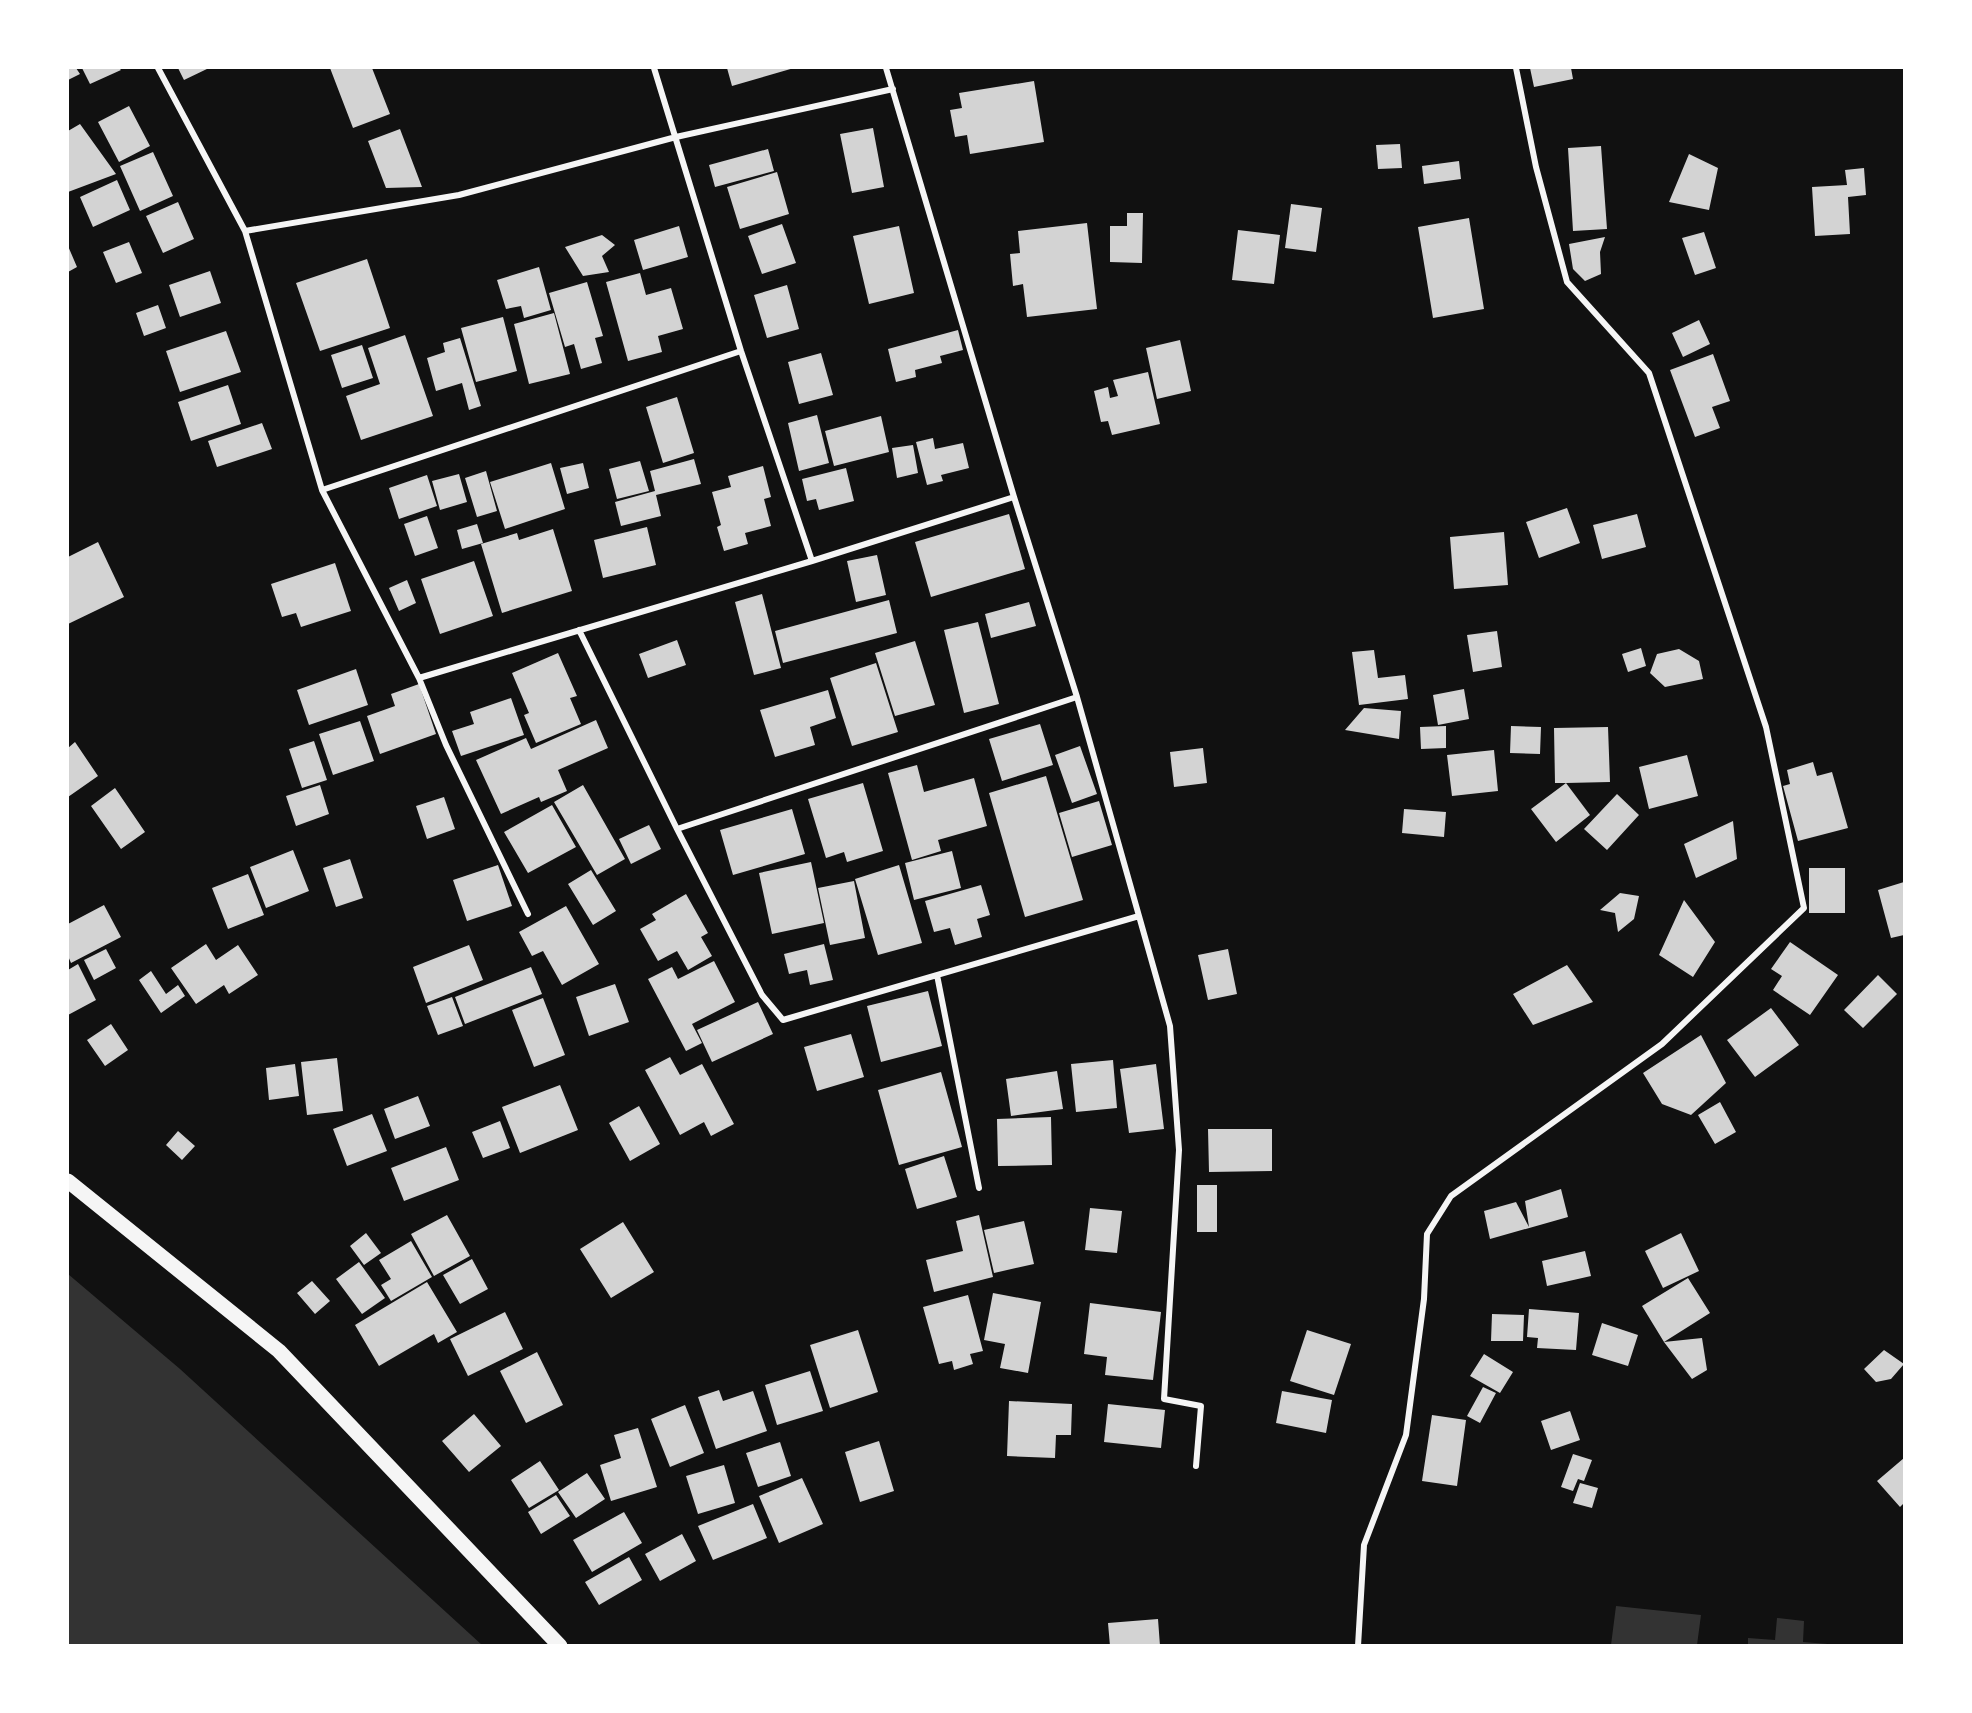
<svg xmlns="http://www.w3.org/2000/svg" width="1972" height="1713" font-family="'Alegreya Sans',sans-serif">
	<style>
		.water { fill: #333 }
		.building { fill: #d3d3d3 }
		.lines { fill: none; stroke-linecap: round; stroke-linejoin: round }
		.minor { stroke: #f5f5f5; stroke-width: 6 }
		.primary { stroke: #f5f5f5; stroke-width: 15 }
	</style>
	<rect width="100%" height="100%" fill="#111"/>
	<path class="water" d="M68 1274 180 1369 482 1645H68Z
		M1616 1606 1701 1615 1697 1645H1611Z
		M1777 1618 1804 1621 1803 1642 1840 1645H1748V1638L1775 1640Z"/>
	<path class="building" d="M68 68H76L80 74 68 80Z
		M82 68H119L121 70 90 84Z
		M178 68H209L184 80Z
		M330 68H372L390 114 353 128Z
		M727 68H794L732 86Z
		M1530 68H1571L1573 79 1534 87Z
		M1034 81 1044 142 970 154 967 135 955 137 950 110 962 108 959 93Z
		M129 106 150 146 119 162 98 122Z
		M80 124 116 174 68 192V131Z
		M873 128 884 187 852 193 840 134Z
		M400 129 422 187 386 188 368 141Z
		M1400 144 1402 168 1378 169 1376 145Z
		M1601 146 1607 229 1573 231 1568 148Z
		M768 149 774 171 715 187 709 165Z
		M153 152 173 196 140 211 120 166Z
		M1689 154 1718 168 1709 210 1669 202Z
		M1459 161 1461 179 1424 184 1422 166Z
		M1864 168 1866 195 1848 197 1850 234 1815 236 1812 187 1847 185 1845 170Z
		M777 172 789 214 740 229 727 187Z
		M117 180 130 210 93 227 80 197Z
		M178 202 194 239 163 253 146 216Z
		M1291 204 1322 208 1316 252 1285 248Z
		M1127 213H1143L1142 263 1110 262V226H1127Z
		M1469 218 1484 309 1433 318 1418 227Z
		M1087 223 1097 309 1027 317 1023 284 1013 286 1010 254 1020 253 1018 231Z
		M782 224 796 263 762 274 748 236Z
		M679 226 688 257 643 270 634 240Z
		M899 226 914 293 869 304 853 236Z
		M1238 230 1280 235 1274 284 1232 280Z
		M1704 232 1716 268 1695 275 1682 238Z
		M602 235 615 245 602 256 609 272 583 276 565 247Z
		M1605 237 1600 252 1601 274 1585 281 1573 269 1569 244Z
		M129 242 142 273 116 283 103 252Z
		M68 246 77 267 68 272Z
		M367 259 390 328 320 351 296 283Z
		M539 267 551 310 524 318 521 306 506 309 497 280Z
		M210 271 221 303 180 317 169 285Z
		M640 273 646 295 671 288 683 329 658 336 662 352 628 361 606 282Z
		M587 282 603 336 595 338 602 363 581 369 574 344 565 347 549 293Z
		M787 285 799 329 767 338 754 295Z
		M158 305 166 328 144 336 136 313Z
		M554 313 570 374 529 384 514 324Z
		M503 317 517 371 476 382 461 328Z
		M1699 320 1710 344 1683 357 1672 333Z
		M958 330 963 350 940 356 942 363 915 370 916 377 896 382 888 349Z
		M226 331 241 372 180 392 166 351Z
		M405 335 433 416 361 440 346 396 380 384 368 348Z
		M460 338 481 406 469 410 462 383 436 391 427 358 445 352 443 343Z
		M1180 340 1191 391 1157 399 1146 348Z
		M362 345 373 378 342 388 331 355Z
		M821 353 833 395 799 404 788 362Z
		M1713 354 1730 401 1712 407 1720 428 1695 437 1670 370Z
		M1148 372 1160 424 1112 435 1108 421 1101 422 1094 391 1108 387 1110 398 1118 396 1113 380Z
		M228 385 241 424 191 441 178 402Z
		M677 397 694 453 663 463 646 407Z
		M817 415 829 463 799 471 788 423Z
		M881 416 889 452 834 466 825 431Z
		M262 423 272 449 217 467 208 441Z
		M933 438 935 449 963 443 969 468 941 475 943 481 927 485 916 442Z
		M913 445 918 473 897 478 892 448Z
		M694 459 701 484 656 495 661 516 621 526 615 502 655 491 650 471Z
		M640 461 649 491 617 499 609 469Z
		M551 463 565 509 505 529 490 482Z
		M583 463 589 488 567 494 560 468Z
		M763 466 771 497 764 499 771 526 745 533 748 544 724 551 717 527 721 525 712 492 731 487 728 476Z
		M846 468 854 501 819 510 816 499 807 501 802 479Z
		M486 471 497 511 477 517 465 478Z
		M459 474 467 502 440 510 432 481Z
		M427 475 437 506 399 519 389 488Z
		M1567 508 1580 543 1539 558 1526 522Z
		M1009 514 1025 569 931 597 915 542Z
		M1637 514 1646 547 1602 559 1593 525Z
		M427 516 438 548 415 556 404 524Z
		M477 524 483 543 462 549 457 530Z
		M647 527 656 565 603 578 594 540Z
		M553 529 572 591 502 613 481 544 517 533 519 540Z
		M1504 532 1508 585 1454 589 1450 537Z
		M98 542 124 597 68 624V557Z
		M877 555 886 595 856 602 847 561Z
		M474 561 493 616 440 634 421 579Z
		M335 563 351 611 301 627 296 613 282 617 271 584Z
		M407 580 416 603 399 611 389 588Z
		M762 594 781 668 754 675 735 602Z
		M889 600 897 633 783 663 775 631Z
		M1029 602 1036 626 991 638 985 614Z
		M978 622 999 704 964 713 944 630Z
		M1497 631 1502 667 1473 672 1467 635Z
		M677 640 686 665 648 678 639 654Z
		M915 641 935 705 895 716 875 653Z
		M1641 648 1646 666 1628 672 1622 654Z
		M1679 649 1699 661 1703 679 1665 687 1650 673 1657 654Z
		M1374 650 1378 678 1405 675 1408 699 1359 705 1352 652Z
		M558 653 577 696 570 698 581 724 536 743 524 715 529 713 512 673Z
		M876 663 898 732 852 746 830 678Z
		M356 669 368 705 309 725 297 690Z
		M419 684 436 734 380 754 367 716 395 706 391 694Z
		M1464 689 1469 719 1438 725 1433 695Z
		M828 690 836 718 810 727 815 745 775 757 760 710Z
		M511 698 524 735 461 756 452 731 474 724 470 712Z
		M1364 708 1401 711 1399 739 1345 730Z
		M596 720 608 748 558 770 567 791 541 802 539 797 501 814 476 760 526 738 531 749Z
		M360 721 374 761 333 775 319 734Z
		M1040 724 1053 765 1002 781 989 739Z
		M1446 726V748L1421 749 1420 727Z
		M1511 726 1541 727 1540 754 1510 753Z
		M1608 727 1610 782 1566 783 1590 815 1556 842 1531 809 1566 783H1555L1554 728Z
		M314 741 327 780 302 788 289 749Z
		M75 742 98 776 68 797V748Z
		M1080 746 1097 794 1072 803 1055 755Z
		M1203 748 1207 783 1174 787 1170 752Z
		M1494 750 1498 791 1452 796 1447 755Z
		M1687 755 1698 796 1649 809 1639 767Z
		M1813 762 1817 776 1832 772 1848 828 1798 841 1783 786 1790 784 1787 770Z
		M917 765 924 792 974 778 987 826 938 840 941 851 912 860 888 773Z
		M1046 776 1083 900 1025 917 989 793Z
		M863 783 883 851 847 862 844 852 826 858 808 799Z
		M320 785 329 814 296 826 286 796Z
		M583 785 625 859 597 875 554 802Z
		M115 788 145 832 121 849 91 806Z
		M1617 794 1639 815 1607 850 1584 829Z
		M444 797 455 829 427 839 416 806Z
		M1099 801 1112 845 1072 857 1059 813Z
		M552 805 576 847 528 873 504 832Z
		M792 809 805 854 733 875 720 830Z
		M1404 809 1446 812 1444 837 1402 833Z
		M1733 821 1737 859 1696 878 1684 844Z
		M649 825 661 849 631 864 619 839Z
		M293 850 309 891 266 908 250 867Z
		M952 851 961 888 914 900 905 863Z
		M350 859 363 898 336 907 323 868Z
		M811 862 824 923 772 934 759 873Z
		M498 865 512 906 467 921 453 880Z
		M899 865 922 943 878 955 855 879Z
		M1809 868H1845V913H1809Z
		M591 870 616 911 593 925 568 884Z
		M248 874 264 915 228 929 212 888Z
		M854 881 865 938 830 945 818 888Z
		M1904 882V935L1891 938 1878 890Z
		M981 885 990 915 977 919 982 937 955 945 950 928 934 932 925 901Z
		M1620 893 1639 896 1634 919 1618 932 1615 913 1600 910Z
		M686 894 708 933 701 937 712 956 688 970 677 951 658 961 640 929 656 920 652 914Z
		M1684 900 1715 942 1693 977 1659 955Z
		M104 905 121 937 71 963 68 956V924Z
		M566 906 599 964 562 985 543 951 532 956 519 932Z
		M1790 942 1838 975 1810 1015 1773 990 1782 976 1771 969Z
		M206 944 216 960 238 945 258 975 229 994 224 985 196 1004 171 968Z
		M824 944 833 980 810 985 807 970 789 974 784 954Z
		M469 945 483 980 426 1003 413 967Z
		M106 949 116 968 94 980 84 960Z
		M1228 949 1237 994 1208 1000 1198 955Z
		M714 961 735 1002 692 1024 702 1043 686 1051 648 979 672 967 678 979Z
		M78 964 96 1000 68 1015V970Z
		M1567 965 1593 1002 1533 1025 1513 994Z
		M531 967 542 994 465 1024 455 997Z
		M151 971 166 994 178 985 185 996 161 1013 139 980Z
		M1878 975 1897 994 1863 1028 1844 1010Z
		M615 984 629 1022 589 1036 576 997Z
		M928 991 942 1046 881 1062 867 1006Z
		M452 997 463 1026 438 1035 427 1006Z
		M543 998 565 1055 534 1067 512 1010Z
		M758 1002 773 1034 712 1062 697 1030Z
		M1771 1008 1799 1045 1755 1077 1727 1040Z
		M111 1024 128 1050 105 1066 87 1040Z
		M851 1034 864 1077 817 1091 804 1047Z
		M1701 1035 1726 1083 1691 1115 1662 1104 1643 1073Z
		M670 1057 680 1075 702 1064 734 1124 711 1136 704 1122 680 1135 645 1070Z
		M337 1058 343 1111 307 1115 301 1062Z
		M1113 1060 1117 1108 1076 1112 1071 1064Z
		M295 1064 299 1096 269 1100 266 1068Z
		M1156 1064 1164 1129 1129 1133 1120 1069Z
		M1057 1071 1063 1109 1011 1116 1006 1079Z
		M941 1072 962 1147 899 1165 878 1090Z
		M560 1085 578 1130 520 1153 502 1107Z
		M418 1096 430 1126 395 1139 384 1109Z
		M1720 1102 1736 1132 1715 1144 1698 1115Z
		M639 1106 660 1144 630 1161 609 1123Z
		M372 1114 387 1151 347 1166 333 1129Z
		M1051 1117 1052 1165 998 1166 997 1119Z
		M500 1121 510 1148 483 1158 472 1132Z
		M1208 1129H1272V1171L1209 1172Z
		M178 1131 195 1146 182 1160 166 1145Z
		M446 1147 459 1180 404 1201 391 1168Z
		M944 1156 957 1197 917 1209 905 1169Z
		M1197 1185H1217V1232H1197Z
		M1561 1189 1568 1217 1490 1239 1484 1211 1516 1202 1529 1227 1525 1201Z
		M1090 1208 1122 1211 1117 1253 1085 1250Z
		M447 1215 470 1256 434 1276 411 1234Z
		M979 1215 993 1277 934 1292 926 1260 963 1251 956 1221Z
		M1024 1221 1034 1264 994 1273 984 1230Z
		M623 1222 654 1272 611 1298 580 1249Z
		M366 1233 381 1253 364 1265 350 1246Z
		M1681 1233 1699 1271 1663 1288 1645 1251Z
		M411 1241 432 1277 391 1301 381 1285 391 1279 379 1260Z
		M1585 1251 1591 1276 1547 1286 1542 1261Z
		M472 1259 488 1289 460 1304 443 1275Z
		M359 1262 385 1298 362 1314 336 1279Z
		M1688 1278 1710 1313 1664 1342 1702 1338 1707 1370 1692 1379 1664 1342 1642 1306Z
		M312 1281 330 1301 315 1314 297 1293Z
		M427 1282 457 1332 438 1343 434 1334 379 1366 355 1325Z
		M993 1293 1041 1302 1028 1373 1000 1368 1005 1344 984 1340Z
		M968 1295 983 1351 970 1354 973 1364 954 1370 952 1361 939 1364 923 1307Z
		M1090 1303 1161 1312 1153 1380 1105 1375 1107 1357 1084 1354Z
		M1529 1309 1579 1313 1576 1350 1537 1348 1538 1338 1527 1337Z
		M505 1312 523 1349 468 1376 450 1339Z
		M1492 1314 1524 1315 1523 1341H1491Z
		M1602 1323 1638 1335 1628 1366 1592 1355Z
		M858 1330 878 1392 830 1408 810 1345Z
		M1307 1330 1351 1344 1334 1395 1290 1381Z
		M1884 1350 1904 1364 1891 1379 1876 1382 1864 1369Z
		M537 1352 563 1405 526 1423 500 1371Z
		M1484 1354 1513 1372 1500 1393 1470 1376Z
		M810 1371 823 1411 777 1425 765 1385Z
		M1483 1387 1496 1393 1480 1423 1467 1416Z
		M719 1390 723 1401 753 1391 767 1431 716 1449 698 1397Z
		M1282 1391 1332 1400 1326 1433 1276 1423Z
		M1009 1401 1072 1404 1071 1435H1056L1055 1458 1007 1456Z
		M1108 1404 1165 1410 1161 1448 1104 1442Z
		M685 1405 704 1453 670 1467 651 1419Z
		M1570 1411 1580 1440 1551 1450 1541 1421Z
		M474 1414 501 1446 469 1472 442 1441Z
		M1432 1415 1466 1420 1457 1486 1422 1481Z
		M638 1428 657 1487 611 1501 600 1465 621 1458 614 1435Z
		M879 1441 894 1491 860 1502 845 1452Z
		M780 1442 791 1476 758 1487 746 1453Z
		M1573 1454 1592 1460 1584 1481 1578 1479 1573 1491 1561 1487Z
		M1904 1458V1503L1900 1507 1877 1481Z
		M540 1461 559 1490 529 1508 511 1480Z
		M724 1465 735 1503 698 1514 686 1476Z
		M587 1473 605 1499 576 1518 558 1492Z
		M802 1478 823 1524 779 1543 759 1496Z
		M1580 1483 1598 1488 1592 1508 1573 1503Z
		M556 1495 570 1516 541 1534 528 1512Z
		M753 1504 767 1538 713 1560 698 1526Z
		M624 1512 642 1543 592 1572 573 1540Z
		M682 1534 696 1561 660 1581 645 1554Z
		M629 1557 642 1580 599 1605 585 1582Z
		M1158 1619 1160 1646H1110L1108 1623Z"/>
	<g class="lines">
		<path class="minor" d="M158 68 245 231 322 490 419 678 812 561 1014 497
			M654 68 741 351 812 561
			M245 231 459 195 676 137 893 89
			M322 490 741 351
			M579 630 677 829 762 995 783 1020 1139 916 1077 697 1014 497 886 68
			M419 678 446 745 528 914
			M677 829 1077 697
			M1139 916 1170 1026 1179 1150 1164 1399 1201 1406 1196 1466
			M937 975 979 1188
			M1358 1646 1364 1545 1406 1435 1424 1299 1427 1234 1451 1196 1662 1044 1804 908 1766 727 1649 373 1567 282 1536 167 1516 68"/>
		<path class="primary" d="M68 1181 279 1351 560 1646"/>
	</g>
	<rect width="1972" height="1713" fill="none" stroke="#ffffff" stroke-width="138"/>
</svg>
